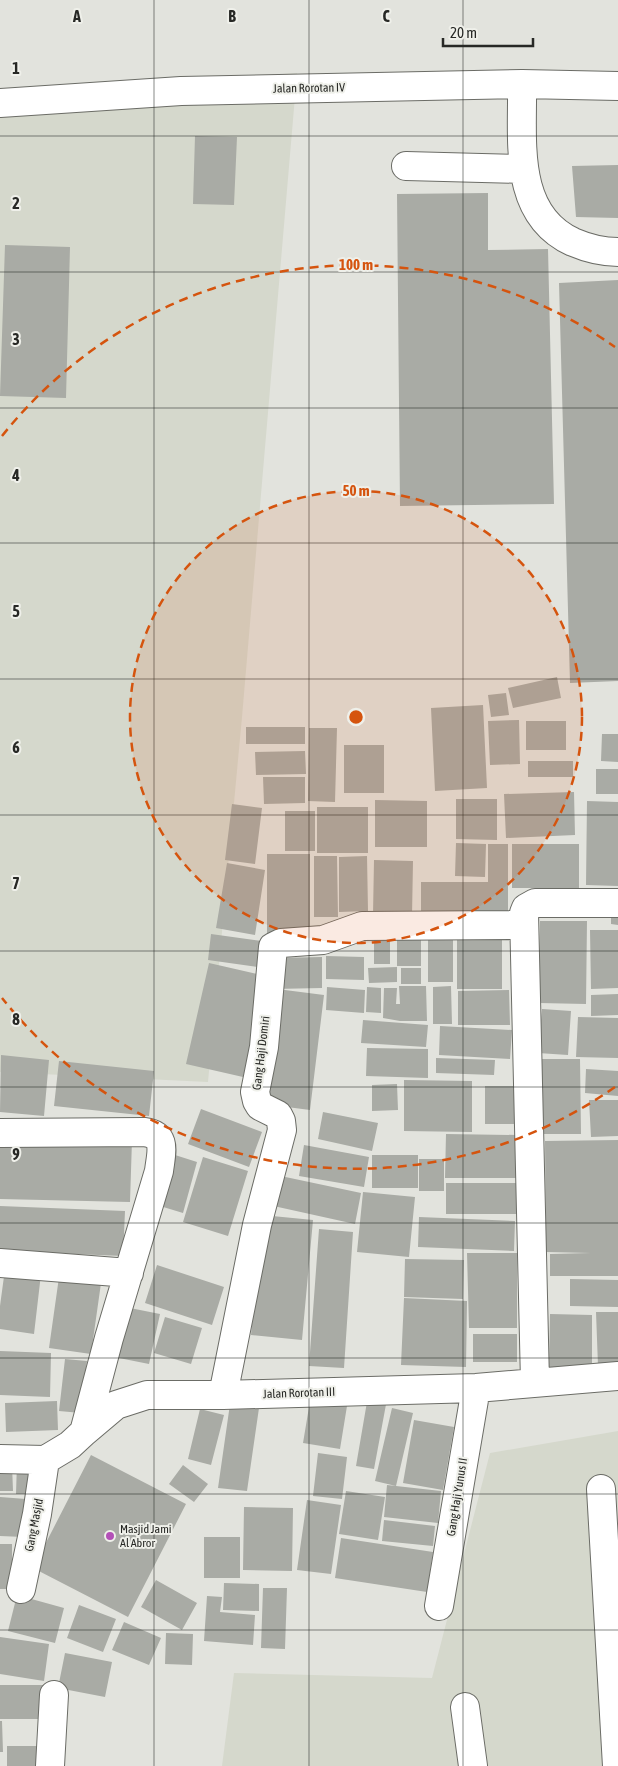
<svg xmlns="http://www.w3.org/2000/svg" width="618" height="1766" font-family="'Asap Condensed',sans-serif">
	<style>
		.built { fill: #d5d8cc }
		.building { fill: #a9aba5 }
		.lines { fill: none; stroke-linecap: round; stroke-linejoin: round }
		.minor-casing { stroke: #6b6c66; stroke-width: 30 }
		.minor { stroke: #fff; stroke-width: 28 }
		.grid { fill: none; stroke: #272825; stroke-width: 1; stroke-opacity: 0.55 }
		.ring { fill: none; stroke: #d5540e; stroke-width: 2.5; stroke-dasharray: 9 6 }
		.poi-dot { fill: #b350b7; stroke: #eff0ea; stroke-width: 2 }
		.labels { text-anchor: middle; stroke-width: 4; stroke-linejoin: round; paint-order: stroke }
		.street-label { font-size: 12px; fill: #272825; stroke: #eff0ea }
		.poi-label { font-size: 12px; fill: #272825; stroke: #eff0ea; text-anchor: start }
		.grid-label { font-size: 16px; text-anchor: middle; font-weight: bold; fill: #272825; stroke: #eff0ea; stroke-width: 4; stroke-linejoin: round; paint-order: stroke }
		.centre { fill: #d5540e; stroke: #eff0ea; stroke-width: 2.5 }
		.ring-label { font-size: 15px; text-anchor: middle; font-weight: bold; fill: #d5540e; stroke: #eff0ea; stroke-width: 4; stroke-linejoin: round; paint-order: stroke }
	</style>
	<rect width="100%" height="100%" fill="#e2e3dd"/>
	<path class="built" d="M297 73 242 717 208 1082 0 1072V94Z
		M618 1431V1766H222L234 1673 432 1678 490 1453Z"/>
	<path class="building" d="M195 136 237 137 234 205 193 204Z
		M618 165V218L576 217 572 166Z
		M488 193V250L548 249 554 504 400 506 397 194Z
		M5 245 70 247 66 398 0 396Z
		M618 280V681L570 683 559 283Z
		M557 677 561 698 513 708 508 688Z
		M506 693 509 715 491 717 488 695Z
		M483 705 487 788 435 791 431 708Z
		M519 720 520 764 490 765 488 721Z
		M526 721H566V750H526Z
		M246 727H305V744H246Z
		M309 728H337L335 802 308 801Z
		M602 734H618V762L601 761Z
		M344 745H384V793H344Z
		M305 751 306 774 256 775 255 752Z
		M528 761H573V777H528Z
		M596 769H618V794H596Z
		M263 777H305V803L264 804Z
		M574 792 575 835 506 838 504 794Z
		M456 799H497V840L456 839Z
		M375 800 427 801V847H375Z
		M587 801 618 802V886L586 885Z
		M232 804 262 808 255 864 225 860Z
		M317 807H368V853H317Z
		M285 811H315V851H285Z
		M456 843 486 844 485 877 455 876Z
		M488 844H508V914H421V882H488Z
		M512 844H579V888H512Z
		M267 854H310V934H267Z
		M314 856H337L338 917H314Z
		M367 856 368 911 339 912V857Z
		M374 860 413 861 412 916 373 915Z
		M227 863 265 870 255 935 216 928Z
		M611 906 618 907V925L611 924Z
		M540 921H587L586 1004 539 1003Z
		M590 930H618V988L591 989Z
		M211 934 262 941 258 967 208 960Z
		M428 937H453V982H428Z
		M397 938H421V966H397Z
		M457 938H502V989H457Z
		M374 939H390V964H374Z
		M326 956 364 957V980L326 979Z
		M322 957V988L274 989V958Z
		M209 963 266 976 243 1077 186 1064Z
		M397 967V982L369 983 368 968Z
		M401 968H421V984H401Z
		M399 986H426L427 1021H400L383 1018 384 988H397L396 1004H400Z
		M451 986 452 1024H433V987Z
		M327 987 365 990 364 1013 326 1010Z
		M367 987 381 988V1013L366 1012Z
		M277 989 324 995 310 1110 264 1104Z
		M509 990 510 1025H458V991Z
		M618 994V1015L591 1016V995Z
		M542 1009 571 1011 568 1055 538 1053Z
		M578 1017 618 1018V1058L576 1057Z
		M363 1020 428 1025 426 1047 361 1043Z
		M440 1026 512 1030 510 1059 439 1055Z
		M367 1048 428 1049V1078L366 1076Z
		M1 1055 49 1060 44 1116 0 1112Z
		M436 1058 495 1060 494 1075 436 1073Z
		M539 1059H580L581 1134H540Z
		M59 1061 154 1071 149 1116 54 1106Z
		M586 1069 618 1071V1096L585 1093Z
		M404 1080 472 1081V1132L404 1131Z
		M397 1084 398 1110 372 1111V1085Z
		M485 1086H518V1124H485Z
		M589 1100H618V1136L591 1137Z
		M201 1109 262 1132 249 1167 188 1144Z
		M323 1112 378 1123 372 1151 318 1139Z
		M446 1134 517 1135 516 1178H445Z
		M0 1137 132 1140 130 1202 0 1199Z
		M618 1140V1276H550V1254L591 1253 546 1252 545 1141Z
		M304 1145 369 1157 364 1187 299 1176Z
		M175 1155 197 1162 183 1213 160 1206Z
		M372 1155H418V1188H372Z
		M203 1157 248 1171 228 1236 183 1222Z
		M419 1159H444V1191H419Z
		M276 1175 361 1193 355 1224 269 1205Z
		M446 1183H519V1214H446Z
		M363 1192 415 1197 409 1257 357 1252Z
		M0 1206 125 1211 123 1256 0 1251Z
		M262 1215 313 1220 302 1340 251 1335Z
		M419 1217 515 1221 514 1251 418 1247Z
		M319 1229 353 1232 344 1368 309 1366Z
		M467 1253H517V1328H469Z
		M405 1259 464 1260 463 1299 404 1297Z
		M157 1265 224 1287 212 1325 145 1303Z
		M5 1269 41 1274 34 1334 0 1329V1306Z
		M60 1270 102 1276 91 1354 49 1348Z
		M570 1279 618 1280V1307L570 1306Z
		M404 1298 467 1301 466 1367 401 1365Z
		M120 1306 160 1314 149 1364 109 1356Z
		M596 1312H618V1366H598Z
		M550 1314 592 1315V1368L549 1367Z
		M165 1317 202 1328 191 1364 154 1353Z
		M473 1334H517V1362H473Z
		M0 1351 51 1353 50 1397 0 1395Z
		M65 1359 87 1361 81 1413 59 1411Z
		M368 1396 387 1399 374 1469 356 1466Z
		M57 1401 58 1430 6 1432 5 1403Z
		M310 1401 347 1406 340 1449 303 1443Z
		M230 1404 259 1408 247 1491 218 1488Z
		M392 1408 413 1413 396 1486 375 1481Z
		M200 1409 224 1415 211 1465 188 1459Z
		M414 1420 454 1427 443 1490 403 1483Z
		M318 1453 347 1457 342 1499 313 1496Z
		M91 1455 186 1504 128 1617 33 1568Z
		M17 1462 34 1463 32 1494H16Z
		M0 1465H12L13 1491H0Z
		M183 1465 208 1484 194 1502 169 1484Z
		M387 1485 441 1491 438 1523 384 1517Z
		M346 1491 385 1497 378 1540 339 1534Z
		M0 1497 26 1499 24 1537 0 1536Z
		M307 1500 341 1505 331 1574 297 1570Z
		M244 1507 293 1508 292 1571 243 1570Z
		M384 1520 435 1526 433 1546 382 1541Z
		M204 1537H240V1578H204Z
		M341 1538 433 1552 427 1592 335 1578Z
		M0 1544H12V1589H0Z
		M156 1580 197 1603 182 1630 141 1607Z
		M224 1583 259 1584V1611L223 1610Z
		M263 1588H287L285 1649 261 1648Z
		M17 1595 64 1608 55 1643 8 1631Z
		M207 1596 222 1597 220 1612 255 1615 253 1645 204 1641Z
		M79 1605 116 1619 103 1652 67 1638Z
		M124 1622 161 1638 149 1665 112 1650Z
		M166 1633 193 1634 192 1665 165 1664Z
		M0 1637 49 1644 44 1681 0 1674Z
		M65 1653 112 1662 105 1697 58 1688Z
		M0 1685H46V1719H0Z
		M0 1721H2L3 1752H0Z
		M7 1746H42V1766H7Z"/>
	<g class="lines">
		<defs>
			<path id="minor" d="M522 84C523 140 512 214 573 242 587 248 603 252 618 252
				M0 103 181 91 522 84 618 86
				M406 166 524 169
				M0 1133 144 1132C168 1135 161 1153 159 1171L109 1338 84 1432
				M0 1263 129 1273
				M535 1382 524 913 526 908 535 903H618
				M223 1395 257 1225 282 1130 281 1121 278 1115 260 1106 257 1101 255 1092 264 1047 273 947 281 943 323 940 362 926 524 925
				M0 1459 45 1460 70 1445 84 1432 116 1405 147 1395H223L476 1388 618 1376
				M601 1489 617 1766
				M21 1589 37 1514 45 1460
				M439 1606 476 1388
				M465 1707 473 1766
				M50 1766 54 1695"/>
		</defs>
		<use href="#minor" class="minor-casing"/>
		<use href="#minor" class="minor"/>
	</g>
	<path class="grid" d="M154 0V1766M309 0V1766M463 0V1766M0 136H618M0 272H618M0 408H618M0 543H618M0 679H618M0 815H618M0 951H618M0 1087H618M0 1223H618M0 1358H618M0 1494H618M0 1630H618"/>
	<circle cx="356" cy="717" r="226" fill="#d5540e" fill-opacity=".12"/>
	<g class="ring">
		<circle cx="356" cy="717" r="226"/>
		<path d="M615 1087A452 452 0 0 1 2 998M2 436A452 452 0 0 1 615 347"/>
	</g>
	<circle class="poi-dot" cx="110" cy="1536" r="5"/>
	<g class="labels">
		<g class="street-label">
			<text transform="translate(309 88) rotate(-1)" y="4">Jalan Rorotan IV</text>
			<text transform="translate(261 1053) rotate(-83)" y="4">Gang Haji Domiri</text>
			<text transform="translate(299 1393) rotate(-2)" y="4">Jalan Rorotan III</text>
			<text transform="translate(457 1497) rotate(-81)" y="4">Gang Haji Yunus II</text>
			<text transform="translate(34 1525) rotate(-79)" y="4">Gang Masjid</text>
		</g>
		<g class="poi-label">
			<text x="120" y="1533">Masjid Jami<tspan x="120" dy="14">Al Abror</tspan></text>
		</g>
	</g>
	<g class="grid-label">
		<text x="77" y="22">A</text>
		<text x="232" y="22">B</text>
		<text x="386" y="22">C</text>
		<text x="16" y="74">1</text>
		<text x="16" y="209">2</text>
		<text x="16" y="345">3</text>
		<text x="16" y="481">4</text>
		<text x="16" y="617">5</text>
		<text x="16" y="753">6</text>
		<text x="16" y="889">7</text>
		<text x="16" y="1025">8</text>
		<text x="16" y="1160">9</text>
	</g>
	<circle cx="356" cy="717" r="8" class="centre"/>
	<g class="ring-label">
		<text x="356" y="270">100 m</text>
		<text x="356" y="496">50 m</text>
	</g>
	<path d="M443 38v8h90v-8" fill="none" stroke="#272825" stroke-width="2.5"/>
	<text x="450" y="38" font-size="15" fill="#272825" stroke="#eff0ea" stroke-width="4" paint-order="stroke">20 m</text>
</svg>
